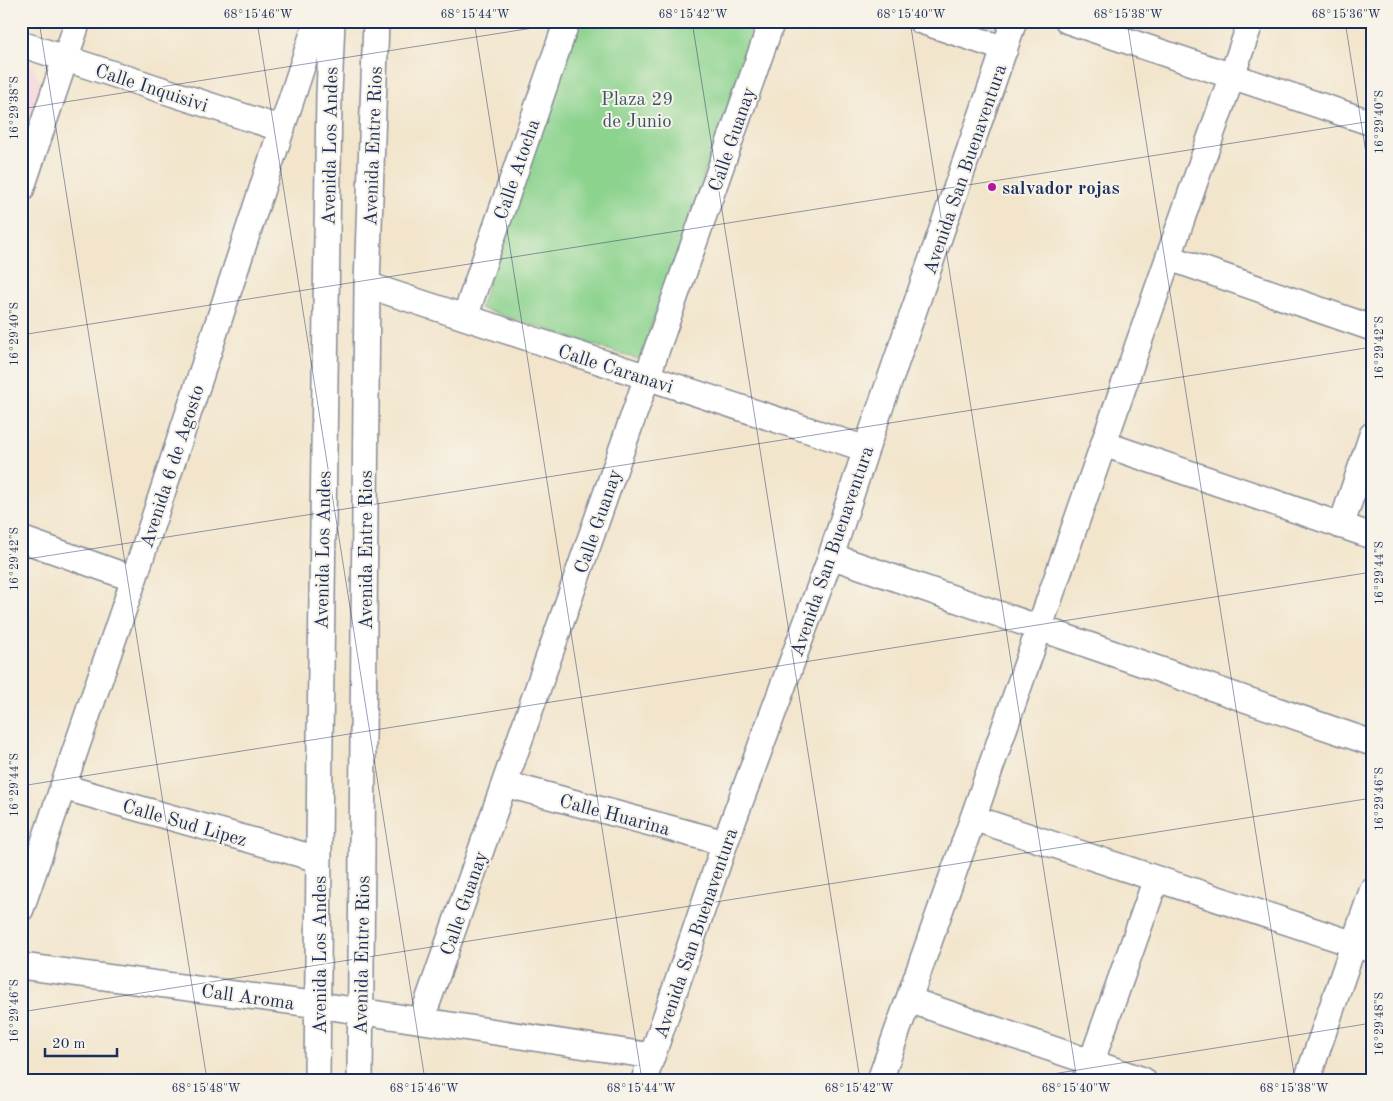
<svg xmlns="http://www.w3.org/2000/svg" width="1393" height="1101" font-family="'Old Standard TT',serif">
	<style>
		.built { fill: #f6cfd8 }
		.green { fill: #8cd38e; stroke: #548176 }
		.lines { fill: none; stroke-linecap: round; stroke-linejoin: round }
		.minor-casing { stroke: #868a95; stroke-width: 28 }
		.minor { stroke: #fff; stroke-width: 25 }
		.ticks { fill: none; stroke: #1b2f5e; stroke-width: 1; stroke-opacity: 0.45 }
		.poi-dot { fill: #b5179e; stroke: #f7f3e8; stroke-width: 2 }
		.labels { text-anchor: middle; stroke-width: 4; stroke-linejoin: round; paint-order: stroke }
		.street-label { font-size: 19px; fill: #1b2f5e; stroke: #f7f3e8 }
		.park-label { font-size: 19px; fill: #37586a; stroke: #f7f3e8 }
		.poi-label { font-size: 19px; font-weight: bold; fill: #1b2f5e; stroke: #f7f3e8; text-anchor: start }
		.neatline { fill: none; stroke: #1b2f5e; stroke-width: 2 }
		.ticks-label { font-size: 12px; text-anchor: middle; fill: #1b2f5e }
	</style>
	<rect width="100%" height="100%" fill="#f7f3e8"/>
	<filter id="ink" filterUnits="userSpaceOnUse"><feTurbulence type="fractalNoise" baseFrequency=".02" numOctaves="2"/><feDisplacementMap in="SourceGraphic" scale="10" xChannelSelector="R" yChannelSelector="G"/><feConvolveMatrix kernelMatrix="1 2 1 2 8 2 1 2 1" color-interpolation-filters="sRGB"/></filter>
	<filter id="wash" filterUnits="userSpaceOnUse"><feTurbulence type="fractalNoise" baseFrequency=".0096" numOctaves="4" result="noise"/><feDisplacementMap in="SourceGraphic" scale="20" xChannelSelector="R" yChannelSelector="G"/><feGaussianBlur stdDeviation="1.12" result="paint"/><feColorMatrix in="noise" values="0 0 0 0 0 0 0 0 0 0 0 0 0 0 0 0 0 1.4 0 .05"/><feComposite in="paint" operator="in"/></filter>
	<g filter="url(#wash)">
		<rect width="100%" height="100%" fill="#f2e5cc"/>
		<path class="built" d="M21 63 33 67 40 84 21 143Z"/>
		<path class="green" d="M576 21H757L640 360 480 308Z"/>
	</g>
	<g filter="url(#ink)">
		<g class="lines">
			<defs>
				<path id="minor" d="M921 21 1005 49
					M1068 21 1372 123
					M21 44 282 129
					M21 190 78 21
					M1170 258 1372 328
					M367 285 866 449
					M465 317 567 21
					M1104 444 1372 536
					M1341 526 1372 435
					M21 539 134 579
					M831 556 1372 743
					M505 784 725 843
					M63 787 307 856
					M973 818 1372 950
					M21 909 134 579 317 21
					M21 966 319 1005 652 1056
					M909 1000 1143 1080
					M421 1021 772 21
					M317 1080 320 739 329 94 332 21
					M360 1080 367 285 376 21
					M644 1080 725 843 831 556 866 449 1014 21
					M880 1080 973 818 1251 21
					M1085 1080 1156 879
					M1307 1080 1372 891"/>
			</defs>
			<use href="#minor" class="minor-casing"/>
			<use href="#minor" class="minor"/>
		</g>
	</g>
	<path class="ticks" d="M39 21 207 1080M257 21 425 1080M474 21 642 1080M692 21 860 1080M910 21 1077 1080M1127 21 1295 1080M1345 21 1372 191M21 109 577 21M21 335 1372 121M21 560 1372 347M21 786 1372 572M21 1012 1372 798M1015 1080 1372 1023"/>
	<circle class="poi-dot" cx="992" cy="187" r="5"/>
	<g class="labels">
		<g class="street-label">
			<text transform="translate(152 87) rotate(18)" y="7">Calle Inquisivi</text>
			<text transform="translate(731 139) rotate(-71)" y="7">Calle Guanay</text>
			<text transform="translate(329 146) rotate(-89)" y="7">Avenida Los Andes</text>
			<text transform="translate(372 146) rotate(-88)" y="7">Avenida Entre Rios</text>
			<text transform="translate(516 169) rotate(-71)" y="7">Calle Atocha</text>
			<text transform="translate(964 169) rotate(-71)" y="7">Avenida San Buenaventura</text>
			<text transform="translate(616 368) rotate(18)" y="7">Calle Caranavi</text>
			<text transform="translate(171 466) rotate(-72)" y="7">Avenida 6 de Agosto</text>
			<text transform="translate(597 521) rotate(-71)" y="7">Calle Guanay</text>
			<text transform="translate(322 550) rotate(-89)" y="7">Avenida Los Andes</text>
			<text transform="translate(365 550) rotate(-90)" y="7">Avenida Entre Rios</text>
			<text transform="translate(831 551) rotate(-71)" y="7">Avenida San Buenaventura</text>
			<text transform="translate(615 814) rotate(15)" y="7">Calle Huarina</text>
			<text transform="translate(185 822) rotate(16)" y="7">Calle Sud Lipez</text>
			<text transform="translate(463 903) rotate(-71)" y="7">Calle Guanay</text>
			<text transform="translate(695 933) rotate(-71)" y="7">Avenida San Buenaventura</text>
			<text transform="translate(319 955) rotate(-90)" y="7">Avenida Los Andes</text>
			<text transform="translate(361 955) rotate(-89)" y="7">Avenida Entre Rios</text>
			<text transform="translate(248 996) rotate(8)" y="7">Call Aroma</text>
		</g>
		<g class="park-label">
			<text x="637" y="105">Plaza 29<tspan x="637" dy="22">de Junio</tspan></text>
		</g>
		<g class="poi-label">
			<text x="1002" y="194">salvador rojas</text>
		</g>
	</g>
	<rect width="1393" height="1101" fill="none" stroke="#f7f3e8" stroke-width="55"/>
	<path d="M45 1048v8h72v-8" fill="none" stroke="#1b2f5e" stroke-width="2.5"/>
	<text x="52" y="1048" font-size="15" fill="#1b2f5e" stroke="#f7f3e8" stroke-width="4" paint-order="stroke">20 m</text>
	<rect x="28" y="28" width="1338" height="1046" class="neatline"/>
	<g class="ticks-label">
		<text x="258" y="18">68°15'46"W</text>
		<text x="475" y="18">68°15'44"W</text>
		<text x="693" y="18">68°15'42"W</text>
		<text x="911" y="18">68°15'40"W</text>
		<text x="1128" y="18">68°15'38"W</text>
		<text x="1346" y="18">68°15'36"W</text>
		<text transform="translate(14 108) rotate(-90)" y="4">16°29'38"S</text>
		<text transform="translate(1379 122) rotate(-90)" y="4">16°29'40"S</text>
		<text transform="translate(14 334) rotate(-90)" y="4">16°29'40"S</text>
		<text transform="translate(1379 348) rotate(-90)" y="4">16°29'42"S</text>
		<text transform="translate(14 559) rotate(-90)" y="4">16°29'42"S</text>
		<text transform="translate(1379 573) rotate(-90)" y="4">16°29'44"S</text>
		<text transform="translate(14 785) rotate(-90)" y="4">16°29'44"S</text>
		<text transform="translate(1379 799) rotate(-90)" y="4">16°29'46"S</text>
		<text transform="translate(14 1011) rotate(-90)" y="4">16°29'46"S</text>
		<text transform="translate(1379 1024) rotate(-90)" y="4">16°29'48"S</text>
		<text x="206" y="1092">68°15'48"W</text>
		<text x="424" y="1092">68°15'46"W</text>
		<text x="641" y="1092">68°15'44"W</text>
		<text x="859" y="1092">68°15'42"W</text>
		<text x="1076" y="1092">68°15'40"W</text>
		<text x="1294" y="1092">68°15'38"W</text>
	</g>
</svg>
